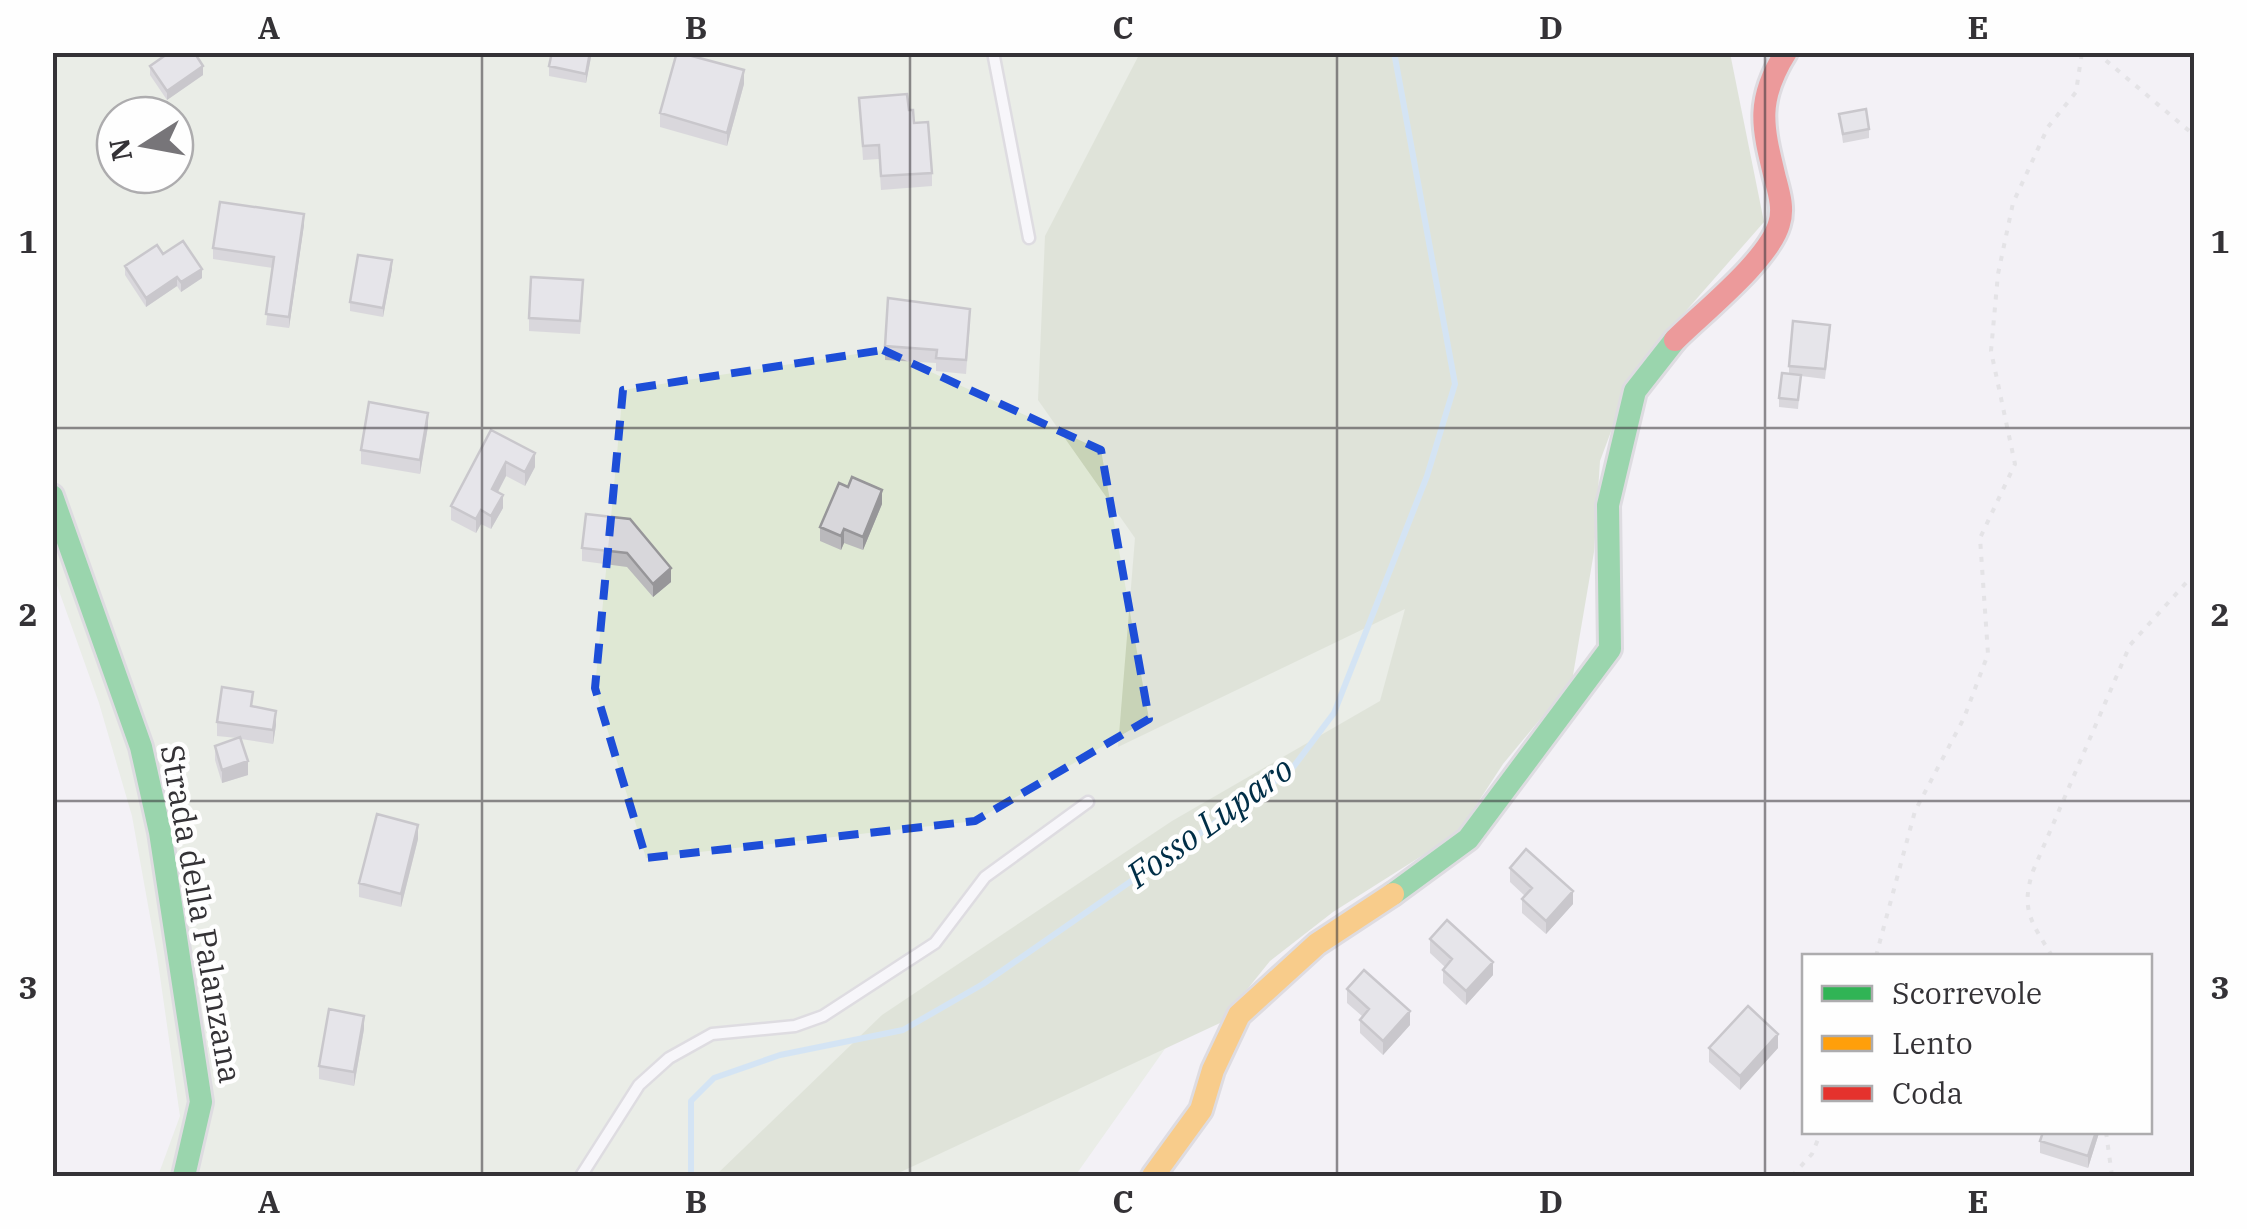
<svg xmlns="http://www.w3.org/2000/svg" width="2247" height="1229" font-family="'IBM Plex Serif',serif">
	<style>
		.green { fill: #dfe8d4; fill-rule: evenodd }
		.forest { fill: #c8d3b7 }
		.lines { fill: none; stroke-linecap: round; stroke-linejoin: round }
		.stream { stroke: #b0d6f2; stroke-width: 6 }
		.lane-casing { stroke: #c6c4c8; stroke-width: 15 }
		.fast-casing { stroke: #c6c4c8; stroke-width: 28 }
		.slow-casing { stroke: #c6c4c8; stroke-width: 28 }
		.jam-casing { stroke: #c6c4c8; stroke-width: 28 }
		.path { stroke: #d2d2d3; stroke-width: 4; stroke-dasharray: 5 8; stroke-linecap: butt }
		.lane { stroke: #fdfdfe; stroke-width: 10 }
		.fast { stroke: #30b455; stroke-width: 22 }
		.slow { stroke: #ff9f0a; stroke-width: 22 }
		.jam { stroke: #e5322d; stroke-width: 22 }
		.wall { fill: #bab9bc }
		.shaded-wall { fill: #979699 }
		.building { fill: #d8d7db; stroke: #979699; stroke-width: 2.5 }
		.marked { fill: none; stroke: #1d4ed8; stroke-width: 8; stroke-dasharray: 20 12; stroke-linejoin: round }
		.grid { fill: none; stroke: #343236; stroke-width: 2.5; stroke-opacity: 0.55 }
		.labels { text-anchor: middle; stroke-width: 9; stroke-linejoin: round; paint-order: stroke }
		.street-label { font-size: 32px; fill: #343236; stroke: #fefefe }
		.water-label { font-size: 35px; font-style: italic; fill: #002e47; stroke: #fefefe }
		.neatline { fill: none; stroke: #343236; stroke-width: 4 }
		.grid-label { font-size: 32px; text-anchor: middle; font-weight: bold; fill: #343236 }
	</style>
	<rect width="100%" height="100%" fill="#f3f1f6"/>
	<path class="green" d="M52 53H1711L1551 478 1208 988 1075 1176H158L180 1116 157 955 132 816 99 703 53 574ZM115 115H175V175H115Z"/>
	<path class="forest" d="M1140 53H1730L1764 222 1634 370 1600 461 1594 552 1572 681 1503 764 1458 833 1333 912 1270 961 1220 1023 892 1176H715L882 1015 1172 821 1380 701 1405 609 1118 747 1135 538 1038 400 1045 236Z"/>
	<g class="lines">
		<path class="stream" d="M691 1176V1101L714 1078 780 1055 903 1030 983 984 1291 770 1334 713 1427 476 1455 384 1394 52"/>
		<defs>
			<path id="lane" d="M993 52 1029 238
				M581 1176 639 1085 669 1058 712 1034 795 1026 823 1016 935 943 985 877 1088 802"/>
			<path id="fast" d="M52 496 141 747 160 832 201 1102 184 1176
				M1393 894 1468 839 1610 649 1608 505 1635 391 1675 340"/>
			<path id="slow" d="M1153 1176 1201 1110 1213 1070 1239 1015 1317 944 1393 894"/>
			<path id="jam" d="M1675 340C1702 313 1769 260 1779 224 1784 209 1779 193 1775 178 1762 125 1756 100 1786 52"/>
		</defs>
		<use href="#lane" class="lane-casing"/>
		<use href="#fast" class="fast-casing"/>
		<use href="#slow" class="slow-casing"/>
		<use href="#jam" class="jam-casing"/>
		<path class="path" d="M2096 52 2194 135
			M1876 956 1915 811 1964 718 1988 654 1980 538 2015 464 1991 351 1998 274 2013 203 2048 127 2076 92 2082 52
			M2052 956C2032 923 2020 910 2033 871L2130 645 2194 574
			M2106 1132 2112 1176
			M1792 1176 1812 1154 1821 1132"/>
		<use href="#lane" class="lane"/>
		<use href="#fast" class="fast"/>
		<use href="#slow" class="slow"/>
		<use href="#jam" class="jam"/>
	</g>
	<path class="wall" d="M592 52 586 83 549 76V66Z
		M150 66 203 75 167 100 150 75Z
		M744 84 727 146 660 127V113Z
		M859 98 909 110 932 173V186L881 190 879 159 863 160Z
		M1839 114 1869 129V138L1843 143Z
		M304 225 289 328 266 325 273 268 213 259V248Z
		M163 254 202 278 181 292 177 286 146 307 125 275V266Z
		M392 269 383 317 350 311V302Z
		M583 294 580 334 529 331V318Z
		M970 323 966 374 936 371V363L885 360V346Z
		M1830 334 1825 379 1801 376 1798 409 1779 407V398L1789 374V366Z
		M428 426 420 474 361 464V450Z
		M491 430 535 467 525 486 506 476 498 492 503 508 491 529 481 524 476 533 451 520V506Z
		M848 487 882 504 863 550 844 543 841 550 820 541V527Z
		M630 519 671 582 653 597 627 567 582 561V548Z
		M253 707 276 725 273 744 241 739 248 775 222 783 215 760V746L237 738 217 736V722Z
		M418 839 401 907 359 897V883Z
		M1510 868 1573 904 1546 934 1522 913V899L1525 896 1510 882Z
		M1430 939 1493 975 1466 1005 1443 983V970L1445 967 1430 953Z
		M1347 989 1410 1025 1383 1055 1360 1033V1020L1362 1016 1347 1003Z
		M364 1029 354 1086 319 1079V1066Z
		M1709 1048H1778L1740 1090 1709 1062Z
		M2043 1132H2104L2099 1133 2088 1168 2040 1153V1141Z"/>
	<path class="shaded-wall" d="M590 52H592L586 83V74Z
		M203 66V75L167 100V91Z
		M744 70V84L727 146V133Z
		M304 214V225L289 328V317Z
		M392 260V269L383 317V308Z
		M202 269V278L181 292V282Z
		M177 277V286L146 307V298Z
		M428 413V426L420 474V460Z
		M535 453V467L525 486V472Z
		M506 462V476L492 503V489Z
		M882 490V504L863 550V537Z
		M503 495V508L491 529V516Z
		M481 510V524L476 533V519Z
		M844 529V543L841 550V536Z
		M671 568V582L653 597V584Z
		M276 711V725L273 744V730Z
		M248 761V775L222 783V770Z
		M418 825V839L401 907V894Z
		M1573 891V904L1546 934V921Z
		M1493 962V975L1466 1005V991Z
		M1410 1011V1025L1383 1055V1041Z
		M364 1016V1029L354 1086V1072Z
		M1778 1034V1048L1740 1090V1076Z
		M2096 1132H2104L2099 1133 2088 1168V1156Z"/>
	<path class="building" d="M170 52H194L203 66 167 91 150 66Z
		M552 52H590L586 74 549 66Z
		M677 52 744 70 727 133 660 113Z
		M907 94 909 110H913L914 123 928 122 932 173 881 176 879 145 863 146 859 98Z
		M1866 109 1869 129 1843 134 1839 114Z
		M220 202 304 214 289 317 266 314 274 257 213 248Z
		M183 241 202 269 181 282 177 277 146 298 125 266 157 245 163 254Z
		M358 255 392 260 383 308 350 302Z
		M531 277 583 280 580 321 529 318Z
		M888 298 970 309 966 360 936 358 937 350 885 346Z
		M1793 321 1830 325 1825 369 1789 366Z
		M1782 373 1801 375 1798 400 1779 398Z
		M369 402 428 413 420 460 361 450Z
		M491 430 535 453 525 472 506 462 492 489 503 495 491 516 481 510 476 519 451 506Z
		M852 477 882 490 863 537 844 529 841 536 820 527 839 483 848 487Z
		M586 514 630 519 671 568 653 584 627 553 582 548Z
		M222 687 253 692 251 706 276 711 273 730 217 722Z
		M240 737 248 761 222 770 215 746Z
		M377 814 418 825 401 894 359 883Z
		M1526 849 1573 891 1546 921 1522 899 1532 888 1510 868Z
		M1447 920 1493 962 1466 991 1443 970 1452 959 1430 939Z
		M1364 970 1410 1011 1383 1041 1360 1020 1369 1009 1347 989Z
		M1748 1006 1778 1034 1740 1076 1709 1048Z
		M329 1009 364 1016 354 1072 319 1066Z
		M2043 1132H2096L2088 1156 2040 1141Z"/>
	<path d="M0 0H2247V1229H0ZM883 350 1101 450 1149 719 975 821 646 858 595 688 623 390Z" fill="#f3f1f6" fill-opacity=".55" fill-rule="evenodd"/>
	<path class="marked" d="M883 350 1101 450 1149 719 975 821 646 858 595 688 623 390Z"/>
	<path class="grid" d="M482 52V1176M910 52V1176M1337 52V1176M1765 52V1176M52 428H2194M52 801H2194"/>
	<g class="labels">
		<g class="street-label">
			<text transform="translate(201 914) rotate(80)" y="11">Strada della Palanzana</text>
		</g>
		<g class="water-label">
			<text transform="translate(1210 822) rotate(-36)" y="12">Fosso Luparo</text>
		</g>
	</g>
	<rect width="2247" height="1229" fill="none" stroke="#fefefe" stroke-width="110"/>
	<rect x="1802" y="954" width="350" height="180" fill="#fefefe" stroke="#adacae" stroke-width="2.5"/>
	<rect x="1822" y="986" width="50" height="15" fill="#30b455" stroke="#adacae" stroke-width="2.5"/>
	<text x="1892" y="1004" font-size="30" fill="#343236">Scorrevole</text>
	<rect x="1822" y="1036" width="50" height="15" fill="#ff9f0a" stroke="#adacae" stroke-width="2.5"/>
	<text x="1892" y="1054" font-size="30" fill="#343236">Lento</text>
	<rect x="1822" y="1086" width="50" height="15" fill="#e5322d" stroke="#adacae" stroke-width="2.5"/>
	<text x="1892" y="1104" font-size="30" fill="#343236">Coda</text>
	<g transform="translate(145 145) rotate(259)"><circle r="48" fill="#fefefe" stroke="#adacae" stroke-width="2.5"/>
	<path d="M0-8L18 38L0 25L-18 38Z" fill="#777579"/>
	<text y="-15" font-size="28" font-weight="bold" text-anchor="middle" fill="#343236">N</text>
	</g>
	<rect x="55" y="55" width="2137" height="1119" class="neatline"/>
	<g class="grid-label">
		<text x="269" y="39">A</text>
		<text x="696" y="39">B</text>
		<text x="1123" y="39">C</text>
		<text x="1551" y="39">D</text>
		<text x="1978" y="39">E</text>
		<text x="28" y="253">1</text>
		<text x="2220" y="253">1</text>
		<text x="28" y="626">2</text>
		<text x="2220" y="626">2</text>
		<text x="28" y="999">3</text>
		<text x="2220" y="999">3</text>
		<text x="269" y="1213">A</text>
		<text x="696" y="1213">B</text>
		<text x="1123" y="1213">C</text>
		<text x="1551" y="1213">D</text>
		<text x="1978" y="1213">E</text>
	</g>
</svg>
